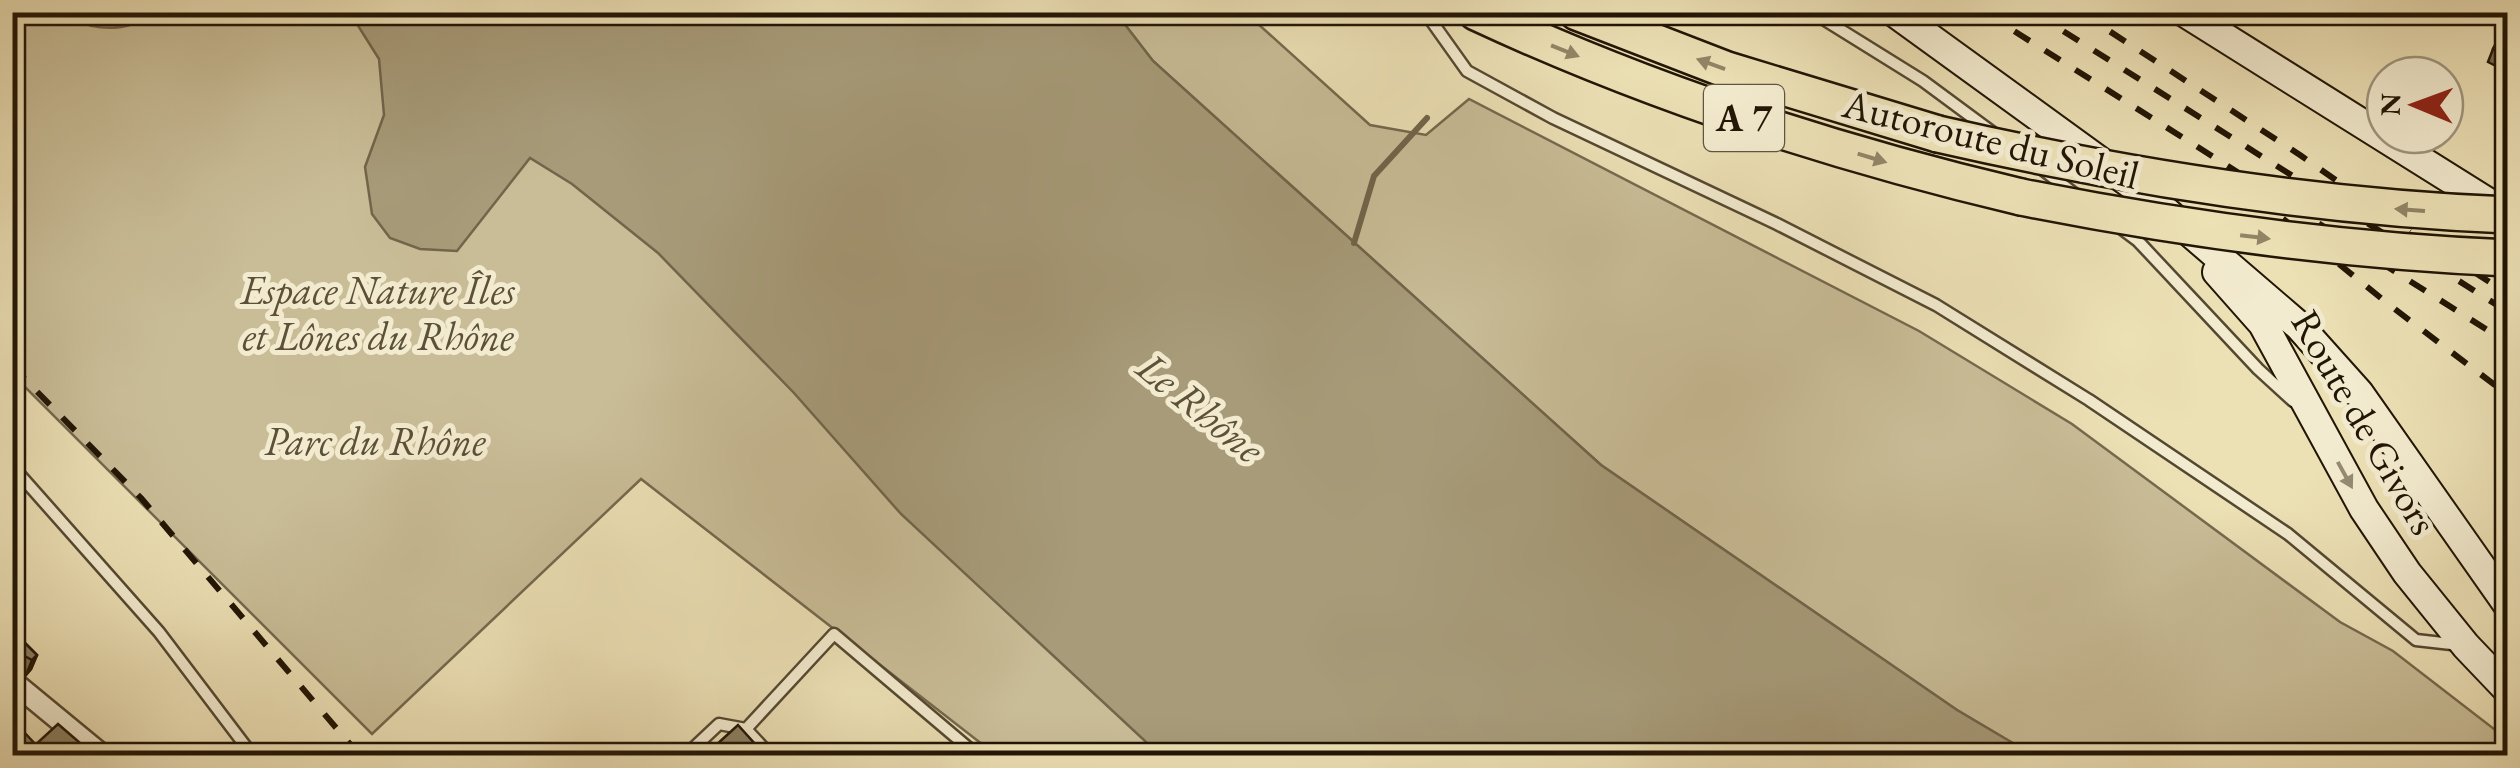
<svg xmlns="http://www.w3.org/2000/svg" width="2520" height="768" font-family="'EB Garamond',serif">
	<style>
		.green { fill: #c9bd97; stroke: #75694e; stroke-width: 2.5 }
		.water { fill: #a79b79; stroke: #71654b; stroke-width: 2.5 }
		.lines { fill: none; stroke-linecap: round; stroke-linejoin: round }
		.stream { stroke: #71654b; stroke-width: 6 }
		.lane-casing { stroke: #544831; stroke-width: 15 }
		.street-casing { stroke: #544831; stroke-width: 25 }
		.secondary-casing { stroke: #211505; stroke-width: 32 }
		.highway-casing { stroke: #211505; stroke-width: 40 }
		.lane { stroke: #f3ebcf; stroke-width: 10 }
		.street { stroke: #f3ebcf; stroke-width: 20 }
		.secondary { stroke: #f3ebcf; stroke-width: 28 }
		.highway { stroke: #ece0b5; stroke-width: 35 }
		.rail { stroke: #211505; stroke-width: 6; stroke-dasharray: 18 18; stroke-linecap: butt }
		.highway-bridge-casing { stroke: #211505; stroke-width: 40; stroke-linecap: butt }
		.highway-bridge { stroke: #ece0b5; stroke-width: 35 }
		.wall { fill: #786d53; stroke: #211505; stroke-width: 2.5 }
		.shaded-wall { fill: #615944; stroke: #211505; stroke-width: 2.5 }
		.building { fill: #8b7f61; stroke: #211505; stroke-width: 2.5 }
		.oneway { fill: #918566 }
		.oneway2 { fill: #948b74 }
		.labels { text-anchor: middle; stroke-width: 10; stroke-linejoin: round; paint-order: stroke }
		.shield { fill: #f3ebcf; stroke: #605542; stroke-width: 2.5 }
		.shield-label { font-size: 38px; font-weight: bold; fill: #211505 }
		.street-label { font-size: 40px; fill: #211505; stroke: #f3ebcf }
		.park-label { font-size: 40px; font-style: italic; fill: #5c5038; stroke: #f3ebcf }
		.water-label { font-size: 42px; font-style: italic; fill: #5d5139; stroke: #f3ebcf }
	</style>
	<rect width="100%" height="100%" fill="#ece0b5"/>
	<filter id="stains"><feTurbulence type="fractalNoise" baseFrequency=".002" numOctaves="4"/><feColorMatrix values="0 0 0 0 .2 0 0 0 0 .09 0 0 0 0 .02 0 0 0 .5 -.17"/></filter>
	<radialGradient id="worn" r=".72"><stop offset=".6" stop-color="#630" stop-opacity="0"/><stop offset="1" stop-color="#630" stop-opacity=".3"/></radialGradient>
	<path class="green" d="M12 13H787L1584 755H996L641 479 372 734 13 375Z
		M1116 13H1246L1370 125 1426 135 1469 99 1919 331 2072 424 2340 622 2393 651 2507 739V755H2033L1957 710 1601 465 1153 61Z"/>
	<path class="water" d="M67 13H129L133 24C112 31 85 29 67 13Z
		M350 13H1116L1153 61 1601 465 1957 710 2033 755H1160L901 514 794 393 658 253 572 184 530 158 457 251 420 249 390 238 372 214 365 167 384 115 379 59Z"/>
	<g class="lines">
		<path class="stream" d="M1354 243 1374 176 1427 118"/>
		<defs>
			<path id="lane" d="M1425 12 1467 71 1553 118 1777 224 1936 305 2089 400 2288 534 2416 640 2460 645
				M1812 12 1923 81 1992 132
				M2042 169 2076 195
				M2122 229 2138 241 2258 369 2293 401
				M12 466 159 632 253 756
				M746 729 834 634 978 756
				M685 756 719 724 746 729 771 756"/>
			<path id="street" d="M12 681 103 756"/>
			<path id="secondary" d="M1894 12 2149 197 2299 326 2359 393 2508 605
				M2184 12 2508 215
				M2217 272 2263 324 2364 509 2407 573 2466 646 2508 690"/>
			<path id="highway" d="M1476 12C1650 93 1835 153 2021 197
				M1577 12 1727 70 1938 134"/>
		</defs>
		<use href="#lane" class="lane-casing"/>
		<use href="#street" class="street-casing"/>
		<use href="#secondary" class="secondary-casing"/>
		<use href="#highway" class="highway-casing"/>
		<use href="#lane" class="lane"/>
		<use href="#street" class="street"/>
		<use href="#secondary" class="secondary"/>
		<use href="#highway" class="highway"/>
		<path class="rail" d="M1984 12 2508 343
			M2033 12 2508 312
			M2080 12 2300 155 2410 232
			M2255 196 2392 307 2508 395
			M2474 272 2508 294
			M12 366 141 498 360 756"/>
		<defs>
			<path id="highway-bridge" d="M1938 134C2126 177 2314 207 2508 215
				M2021 197C2182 229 2343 251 2508 258"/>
		</defs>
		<use href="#highway-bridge" class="highway-bridge-casing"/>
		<use href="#highway-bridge" class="highway-bridge"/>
	</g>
	<path class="wall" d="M2508 26V72L2488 62 2493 49Z
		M12 630 37 655 31 669 26 675 12 668Z
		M34 746 94 756H30Z"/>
	<path class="shaded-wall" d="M19 653 13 667 12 668V655Z
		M37 655 31 669 26 675 32 660Z
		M35 744 30 756H22Z"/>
	<path class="building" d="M2505 25 2508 26V56L2493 49Z
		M12 630 37 655 32 660 19 653 12 655Z
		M12 719 35 744 22 756H12Z
		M58 724 94 755V756H43L34 746Z
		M738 725 766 756H704Z"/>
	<defs><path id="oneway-solid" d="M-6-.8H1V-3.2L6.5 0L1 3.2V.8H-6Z" transform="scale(2.5)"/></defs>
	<g class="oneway">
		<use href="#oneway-solid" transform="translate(1565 51) rotate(22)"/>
		<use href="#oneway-solid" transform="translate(1711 64) rotate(-160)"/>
		<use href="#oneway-solid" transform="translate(1872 158) rotate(17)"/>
		<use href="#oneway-solid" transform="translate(2410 210) rotate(-176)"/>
		<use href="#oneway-solid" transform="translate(2255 237) rotate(7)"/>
	</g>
	<use class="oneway2" href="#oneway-solid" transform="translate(2345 475) rotate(61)"/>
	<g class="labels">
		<rect class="shield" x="1704" y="85" width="80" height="66" rx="8"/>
		<g class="shield-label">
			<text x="1744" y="131">A 7</text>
		</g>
		<g class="street-label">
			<text transform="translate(1991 139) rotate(14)" y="14">Autoroute du Soleil</text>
			<text transform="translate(2365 422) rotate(60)" y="14">Route de Givors</text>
		</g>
		<g class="park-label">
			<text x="378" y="304">Espace Nature Îles<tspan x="378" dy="46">et Lônes du Rhône</tspan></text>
			<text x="375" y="455">Parc du Rhône</text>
		</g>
		<g class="water-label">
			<text transform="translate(1201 407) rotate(39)" y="15">Le Rhône</text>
		</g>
	</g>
	<rect width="2520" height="768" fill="none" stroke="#ece0b5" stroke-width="50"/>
	<rect x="15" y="15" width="2490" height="738" fill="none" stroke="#211505" stroke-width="5"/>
	<rect x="25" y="25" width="2470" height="718" fill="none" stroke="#211505" stroke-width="2.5"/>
	<g transform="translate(2415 105) rotate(271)"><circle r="48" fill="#f3ebcf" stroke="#9f957e" stroke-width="2.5"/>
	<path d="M0-8L18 38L0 25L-18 38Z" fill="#8f2418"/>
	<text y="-15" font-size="28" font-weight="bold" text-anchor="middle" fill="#211505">N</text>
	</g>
	<rect width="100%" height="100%" filter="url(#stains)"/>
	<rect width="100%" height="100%" fill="url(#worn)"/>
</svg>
